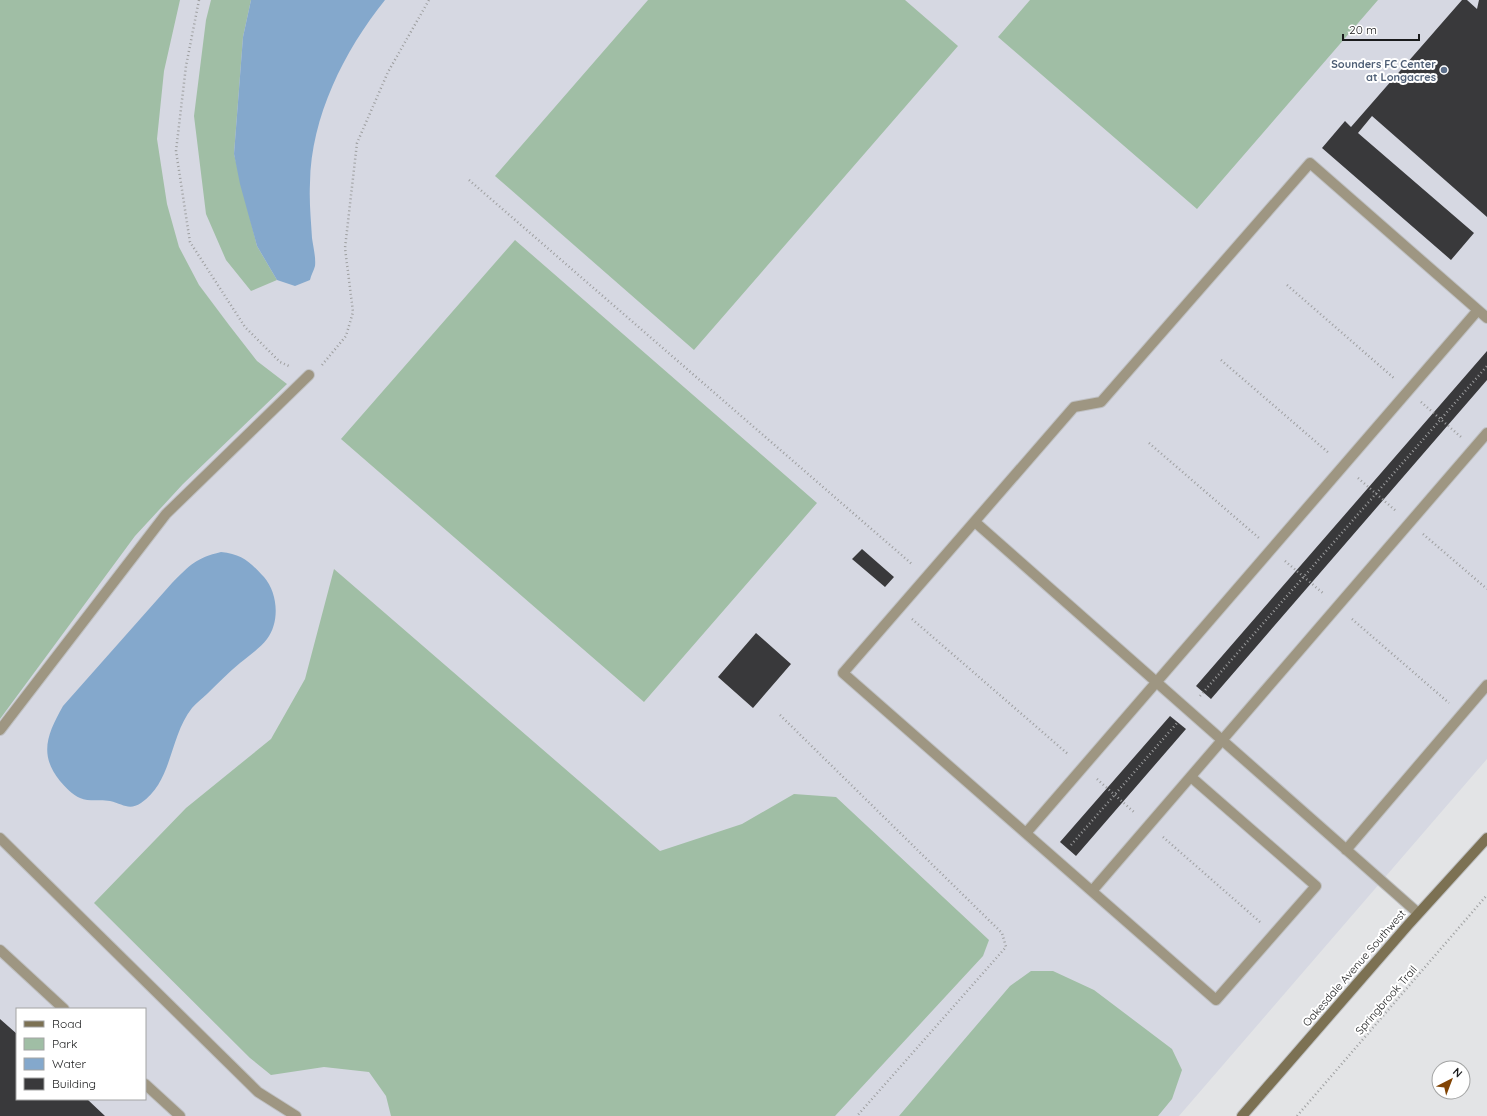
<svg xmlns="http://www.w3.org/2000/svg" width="1487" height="1116" font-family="Quicksand,sans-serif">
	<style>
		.built { fill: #d6d8e2; fill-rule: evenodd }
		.green { fill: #a0bea5 }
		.water { fill: #84a8cc }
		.building { fill: #39393b }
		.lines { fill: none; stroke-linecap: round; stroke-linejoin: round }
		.lane-casing { stroke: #bfc0c2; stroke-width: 12 }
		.secondary-casing { stroke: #bfc0c2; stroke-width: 12 }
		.path { stroke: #9d9e9f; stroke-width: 2.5; stroke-dasharray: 1 3; stroke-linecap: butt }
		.lane { stroke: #9e9682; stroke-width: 10 }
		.secondary { stroke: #7c7153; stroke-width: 10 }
		.service-dot { fill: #5c6f8a; stroke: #fff; stroke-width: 1.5 }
		.labels { text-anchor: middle; stroke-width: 4; stroke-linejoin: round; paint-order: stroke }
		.service-label { font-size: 11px; font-weight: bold; fill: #4e5e75; stroke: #fff; text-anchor: end }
		.street-label { font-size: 11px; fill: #1a1b1c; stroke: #fff }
	</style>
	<rect width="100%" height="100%" fill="#e3e4e6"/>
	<path class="built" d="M0 0H1487V759L1179 1116H0ZM17 1009H145V1099H17Z"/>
	<path class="green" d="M0 0H180L164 71 157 139 167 204 179 247 199 285 229 325 257 361 287 384 183 484 135 536 0 719Z
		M211 0H251L243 37 234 154 257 246 277 280 251 291 226 260 206 214 194 116 206 20Z
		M648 0H905L958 46 694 350 495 176Z
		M1030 0H1378L1197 209 998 37Z
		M515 240 817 503 644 702 341 439Z
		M334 569 660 851 742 824 794 794 836 797 989 940 983 956 835 1116H391L386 1096 369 1072 324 1067 271 1075 250 1058 94 903 186 808 271 739 305 679Z
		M1031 971H1053L1094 990 1172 1049 1182 1070 1172 1099 1158 1116H899L1010 986Z"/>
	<path class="water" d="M251 0H385C344 51 311 117 310 183 309 202 311 220 312 238 313 246 316 257 315 266 314 270 311 275 310 280L295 286 277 280 257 246 240 184 234 154 243 37Z
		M221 552C242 554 250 562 264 577 278 593 280 622 267 639 260 648 249 656 240 663 228 673 218 683 207 694 202 699 196 703 192 708 169 737 173 781 141 803 129 811 123 804 110 801 101 799 89 802 80 798 73 795 65 787 60 781 38 754 48 733 63 706L172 583C190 565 196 558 221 552Z"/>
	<path class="building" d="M1462 0H1467L1477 9 1479 0H1487V217L1372 116 1358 133 1474 233 1451 260 1322 148 1345 121 1351 127Z
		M1487 351V380L1211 699 1196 686Z
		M862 549 894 577 885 587 852 559Z
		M756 633 791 664 753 708 718 677Z
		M1170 716 1186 729 1076 856 1060 842Z
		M0 1019 17 1034V1099H87L105 1116H0Z"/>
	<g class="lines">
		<defs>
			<path id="lane" d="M975 522 1418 913
				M0 730 166 514 309 375
				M1191 777 1316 886 1216 1000 843 673 1074 407 1101 402 1310 163 1487 318
				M1026 833 1478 310
				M0 838 258 1092 296 1116
				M1346 850 1487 685
				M1092 891 1487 433
				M0 950 64 1009
				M145 1084 180 1116"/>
			<path id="secondary" d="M1242 1116 1408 925 1487 838"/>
		</defs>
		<use href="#lane" class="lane-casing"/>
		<use href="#secondary" class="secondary-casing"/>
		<path class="path" d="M199 0 186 66 176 151 190 242 245 327 280 362 291 367
			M469 180 913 565
			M1287 285 1395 379
			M1221 360 1330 454
			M322 365 346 336 353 312 345 248 357 143 388 72 429 0
			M1421 402 1461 437
			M1149 443 1259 538
			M1358 478 1396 511
			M1423 534 1487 589
			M1285 561 1324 594
			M912 619 1069 755
			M1352 619 1449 703
			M1200 696 1487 366
			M780 715 1002 933 1006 947 857 1116
			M1097 779 1135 813
			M1163 837 1260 922
			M1071 845 1177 723
			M1297 1116 1487 895"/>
		<use href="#lane" class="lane"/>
		<use href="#secondary" class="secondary"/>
	</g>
	<circle class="service-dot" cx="1444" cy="70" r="4"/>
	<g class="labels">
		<g class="service-label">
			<text x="1436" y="68">Sounders FC Center<tspan x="1436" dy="13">at Longacres</tspan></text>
		</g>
		<g class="street-label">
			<text transform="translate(1354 968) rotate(-49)" y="4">Oakesdale Avenue Southwest</text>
			<text transform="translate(1386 1000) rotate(-49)" y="4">Springbrook Trail</text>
		</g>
	</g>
	<rect x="16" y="1008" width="130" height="92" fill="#ffffff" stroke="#a3a4a4"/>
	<rect x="24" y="1021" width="20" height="6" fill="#7c7153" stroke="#a3a4a4"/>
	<text x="52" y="1028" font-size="12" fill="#1a1b1c">Road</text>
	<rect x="24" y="1038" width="20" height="12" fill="#a0bea5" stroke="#a3a4a4"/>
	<text x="52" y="1048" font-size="12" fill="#1a1b1c">Park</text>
	<rect x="24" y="1058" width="20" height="12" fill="#84a8cc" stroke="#a3a4a4"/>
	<text x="52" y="1068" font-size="12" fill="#1a1b1c">Water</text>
	<rect x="24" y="1078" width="20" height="12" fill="#39393b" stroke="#a3a4a4"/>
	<text x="52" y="1088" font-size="12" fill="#1a1b1c">Building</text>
	<g transform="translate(1451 1080) rotate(42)"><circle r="19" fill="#ffffff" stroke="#a3a4a4"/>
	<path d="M0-3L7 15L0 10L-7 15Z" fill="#824404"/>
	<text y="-6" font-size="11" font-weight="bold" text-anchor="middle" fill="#1a1b1c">N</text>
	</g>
	<path d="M1343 34v6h76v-6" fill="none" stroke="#1a1b1c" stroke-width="2"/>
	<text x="1349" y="34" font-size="12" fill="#1a1b1c" stroke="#ffffff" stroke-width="3" paint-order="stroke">20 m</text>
</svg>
